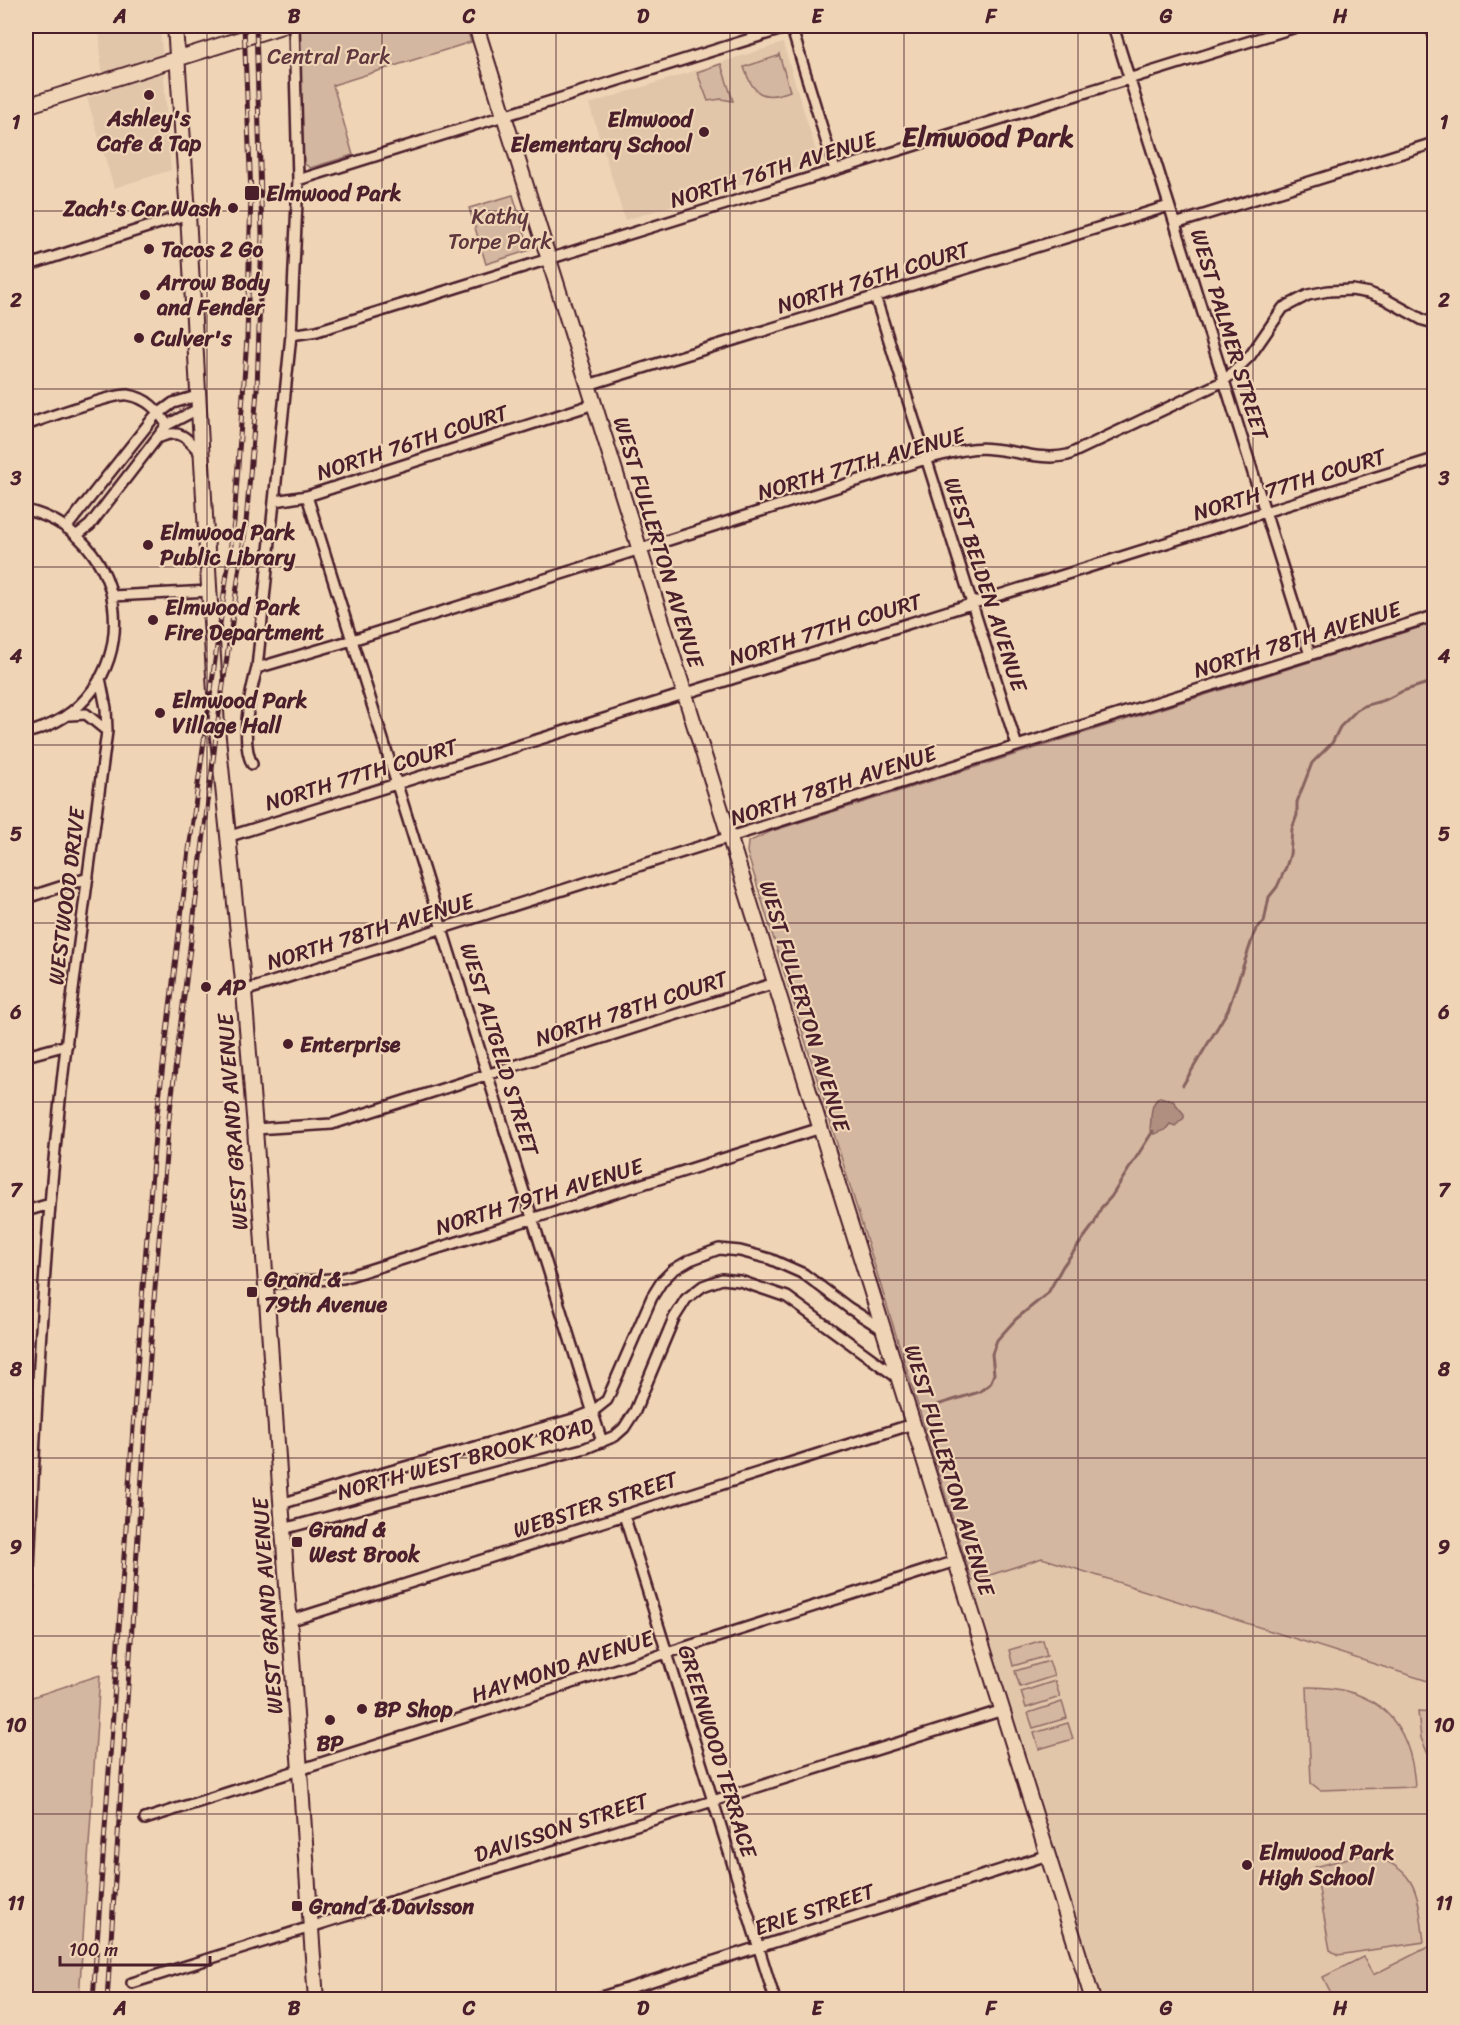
<svg xmlns="http://www.w3.org/2000/svg" width="1460" height="2025" font-family="Sriracha,sans-serif">
	<style>
		.built { fill: #e1c6aa }
		.green { fill: #d4b7a0; stroke: #8f6b66; stroke-width: 1.5 }
		.water { fill: #b08f81; stroke: #87625f; stroke-width: 1.5 }
		.lines { fill: none; stroke-linecap: round; stroke-linejoin: round }
		.stream { stroke: #87625f; stroke-width: 3 }
		.street-casing { stroke: #4a1f2b; stroke-width: 14 }
		.secondary-casing { stroke: #4a1f2b; stroke-width: 18 }
		.street { stroke: #efd5b6; stroke-width: 9 }
		.secondary { stroke: #efd5b6; stroke-width: 14 }
		.rail-casing { stroke: #4a1f2b; stroke-width: 5 }
		.rail { stroke: #efd5b6; stroke-width: 3; stroke-dasharray: 9; stroke-linecap: butt }
		.grid { fill: none; stroke: #4a1f2b; stroke-width: 1.5; stroke-opacity: 0.55 }
		.poi-dot { fill: #4a1f2b; stroke: #efd5b6; stroke-width: 2 }
		.labels { text-anchor: middle; stroke-width: 4.5; stroke-linejoin: round; paint-order: stroke }
		.park-label { font-size: 22px; fill: #5f363d; stroke: #efd5b6 }
		.poi-label { font-size: 22px; font-weight: bold; fill: #4a1f2b; stroke: #efd5b6; text-anchor: start }
		.street-label { font-size: 22px; fill: #4a1f2b; stroke: #efd5b6 }
		.district-label { font-size: 28px; font-weight: bold; fill: #4a1f2b; stroke: #efd5b6 }
		.neatline { fill: none; stroke: #4a1f2b; stroke-width: 2 }
		.grid-label { font-size: 20px; text-anchor: middle; font-weight: bold; fill: #4a1f2b }
	</style>
	<rect width="100%" height="100%" fill="#efd5b6"/>
	<filter id="ink" filterUnits="userSpaceOnUse"><feTurbulence type="fractalNoise" baseFrequency=".0167" numOctaves="2"/><feDisplacementMap in="SourceGraphic" scale="12" xChannelSelector="R" yChannelSelector="G"/><feConvolveMatrix kernelMatrix="1 2 1 2 8 2 1 2 1" color-interpolation-filters="sRGB"/></filter>
	<g filter="url(#ink)">
		<path class="built" d="M99 26H160L171 170 114 188 87 98 103 93Z
			M783 43 819 161 625 220 589 104Z
			M1042 1558 1434 1683V1999H1103L972 1581Z"/>
		<path class="green" d="M314 26H466L471 42 333 85 353 155 310 168 301 161 298 36 302 29Z
			M779 54 790 91C763 101 753 95 744 67L778 56Z
			M721 64 733 101 721 99 708 101 697 72Z
			M513 195 530 250 486 264 469 208Z
			M1434 623V1683L1042 1558 972 1581 750 862 747 852 748 842 772 831Z
			M1043 1640 1047 1656 1013 1666 1009 1650Z
			M1049 1661 1054 1676 1020 1687 1015 1671Z
			M100 1675 79 1999H26V1699Z
			M1055 1681 1060 1697 1026 1708 1021 1692Z
			M1307 1687C1375 1686 1411 1720 1415 1787L1320 1790 1311 1783Z
			M1062 1702 1067 1718 1033 1728 1028 1713Z
			M1418 1712 1434 1713V1768L1421 1738Z
			M1068 1723 1073 1739 1039 1749 1034 1733Z
			M1363 1854C1418 1865 1418 1894 1424 1942L1338 1955 1330 1950 1315 1867Z
			M1434 1944V1999H1334L1323 1977 1363 1957 1373 1975Z"/>
		<path class="water" d="M1160 1097 1173 1101 1184 1114V1118L1175 1126 1170 1124 1165 1130 1154 1134 1150 1129C1152 1118 1149 1104 1160 1097Z"/>
		<g class="lines">
			<path class="stream" d="M1183 1085 1228 1010 1253 937 1256 929 1264 922 1269 897 1277 887 1286 867 1290 855 1292 829 1297 815V802L1312 763 1332 743 1340 727 1357 710 1364 706 1385 700 1403 691 1434 681
				M937 1405 979 1392 990 1384 994 1374 992 1354 997 1340 1016 1319 1048 1293 1063 1266 1094 1224 1101 1208 1111 1197 1153 1131"/>
			<defs>
				<path id="street" d="M791 26 835 170
					M1113 26 1310 655
					M1431 26 1434 36
					M298 180 792 26
					M1175 224 1434 143
					M26 266 188 214
					M875 296 1017 746
					M291 335 317 331 333 326 1299 26
					M588 385 1169 206
					M26 425C43 419 115 393 128 395 147 398 158 410 167 425
					M160 437C181 428 188 439 201 454
					M307 496 602 1442
					M275 501 307 496 594 404
					M26 510C144 539 144 705 26 733
					M66 528 154 417 173 403 197 396
					M76 536 90 525 167 425 198 409
					M112 596 210 591
					M257 668 352 640 926 459C947 454 970 446 992 449 1018 451 1042 461 1068 455L1224 381 1250 356 1283 308 1308 295 1328 291 1352 290 1369 293 1385 299 1423 320 1434 323
					M70 715 86 714 107 731
					M252 764C240 739 250 694 257 668L291 335 298 180 294 26
					M227 837 1434 459
					M26 898 88 878
					M244 991 1017 746 1434 616
					M26 1056 67 1045
					M255 1129 332 1124 775 983
					M26 1211 50 1204
					M265 1284 343 1278 821 1128
					M281 1504 356 1481 577 1418 592 1412 607 1400 652 1297 662 1281 673 1270 690 1260 719 1249 740 1251 770 1259 804 1274 849 1308 884 1330
					M624 1515 775 2000
					M283 1529 586 1448 615 1436 624 1428 635 1411 674 1318 686 1299 703 1286 722 1279 740 1281 787 1297 898 1378
					M289 1621 913 1424
					M26 1641C32 1496 38 1350 50 1205 63 1046 87 888 107 731L106 708 100 678
					M145 1819 956 1561
					M132 1983 1003 1710
					M592 2000 1048 1855"/>
				<path id="secondary" d="M175 26 188 214 217 728 244 991 255 1129 316 2000
					M476 26 1093 2000
					M26 106 282 26"/>
			</defs>
			<use href="#street" class="street-casing"/>
			<use href="#secondary" class="secondary-casing"/>
			<use href="#street" class="street"/>
			<use href="#secondary" class="secondary"/>
			<defs>
				<path id="rail" d="M93 2000 142 1299 156 1123 189 850 234 522 247 338 251 194 244 26
					M107 2000 153 1312 169 1119 217 728 246 523 257 390 262 235 256 26"/>
			</defs>
			<use href="#rail" class="rail-casing"/>
			<use href="#rail" class="rail"/>
		</g>
	</g>
	<path class="grid" d="M207 26V2000M382 26V2000M556 26V2000M730 26V2000M904 26V2000M1078 26V2000M1253 26V2000M26 211H1434M26 389H1434M26 567H1434M26 745H1434M26 923H1434M26 1102H1434M26 1280H1434M26 1458H1434M26 1636H1434M26 1814H1434"/>
	<g class="poi-dot">
		<circle cx="149" cy="95" r="6"/>
		<circle cx="704" cy="132" r="6"/>
		<rect x="244" y="185" width="16" height="16" rx="3"/>
		<circle cx="233" cy="208" r="6"/>
		<circle cx="149" cy="249" r="6"/>
		<circle cx="145" cy="295" r="6"/>
		<circle cx="139" cy="338" r="6"/>
		<circle cx="148" cy="545" r="6"/>
		<circle cx="153" cy="620" r="6"/>
		<circle cx="160" cy="713" r="6"/>
		<circle cx="206" cy="987" r="6"/>
		<circle cx="288" cy="1044" r="6"/>
		<rect x="246" y="1286" width="12" height="12" rx="3"/>
		<rect x="291" y="1536" width="12" height="12" rx="3"/>
		<circle cx="362" cy="1709" r="6"/>
		<circle cx="330" cy="1720" r="6"/>
		<circle cx="1247" cy="1865" r="6"/>
		<rect x="291" y="1900" width="12" height="12" rx="3"/>
	</g>
	<g class="labels">
		<g class="park-label">
			<text x="329" y="64">Central Park</text>
			<text x="500" y="224">Kathy<tspan x="500" dy="25">Torpe Park</tspan></text>
		</g>
		<g class="poi-label">
			<text x="149" y="126" text-anchor="middle">Ashley's<tspan x="149" dy="25">Cafe &amp; Tap</tspan></text>
			<text x="692" y="127" text-anchor="end">Elmwood<tspan x="692" dy="25">Elementary School</tspan></text>
			<text x="266" y="201">Elmwood Park</text>
			<text x="221" y="216" text-anchor="end">Zach's Car Wash</text>
			<text x="161" y="257">Tacos 2 Go</text>
			<text x="157" y="290">Arrow Body<tspan x="157" dy="25">and Fender</tspan></text>
			<text x="151" y="346">Culver's</text>
			<text x="160" y="540">Elmwood Park<tspan x="160" dy="25">Public Library</tspan></text>
			<text x="165" y="615">Elmwood Park<tspan x="165" dy="25">Fire Department</tspan></text>
			<text x="172" y="708">Elmwood Park<tspan x="172" dy="25">Village Hall</tspan></text>
			<text x="218" y="995">AP</text>
			<text x="300" y="1052">Enterprise</text>
			<text x="264" y="1287">Grand &amp;<tspan x="264" dy="25">79th Avenue</tspan></text>
			<text x="309" y="1537">Grand &amp;<tspan x="309" dy="25">West Brook</tspan></text>
			<text x="374" y="1717">BP Shop</text>
			<text x="330" y="1751" text-anchor="middle">BP</text>
			<text x="1259" y="1860">Elmwood Park<tspan x="1259" dy="25">High School</tspan></text>
			<text x="309" y="1914">Grand &amp; Davisson</text>
		</g>
		<g class="street-label">
			<text transform="translate(773 169) rotate(-17)" y="8">NORTH 76TH AVENUE</text>
			<text transform="translate(873 277) rotate(-17)" y="8">NORTH 76TH COURT</text>
			<text transform="translate(1230 334) rotate(73)" y="8">WEST PALMER STREET</text>
			<text transform="translate(412 442) rotate(-18)" y="8">NORTH 76TH COURT</text>
			<text transform="translate(861 463) rotate(-16)" y="8">NORTH 77TH AVENUE</text>
			<text transform="translate(1289 484) rotate(-17)" y="8">NORTH 77TH COURT</text>
			<text transform="translate(659 542) rotate(73)" y="8">WEST FULLERTON AVENUE</text>
			<text transform="translate(986 584) rotate(72)" y="8">WEST BELDEN AVENUE</text>
			<text transform="translate(825 629) rotate(-17)" y="8">NORTH 77TH COURT</text>
			<text transform="translate(1297 639) rotate(-17)" y="8">NORTH 78TH AVENUE</text>
			<text transform="translate(361 774) rotate(-17)" y="8">NORTH 77TH COURT</text>
			<text transform="translate(833 785) rotate(-18)" y="8">NORTH 78TH AVENUE</text>
			<text transform="translate(66 896) rotate(-83)" y="8">WESTWOOD DRIVE</text>
			<text transform="translate(370 931) rotate(-17)" y="8">NORTH 78TH AVENUE</text>
			<text transform="translate(805 1006) rotate(73)" y="8">WEST FULLERTON AVENUE</text>
			<text transform="translate(631 1008) rotate(-18)" y="8">NORTH 78TH COURT</text>
			<text transform="translate(500 1049) rotate(73)" y="8">WEST ALTGELD STREET</text>
			<text transform="translate(232 1122) rotate(-94)" y="8">WEST GRAND AVENUE</text>
			<text transform="translate(539 1196) rotate(-17)" y="8">NORTH 79TH AVENUE</text>
			<text transform="translate(465 1458) rotate(-15)" y="8">NORTH WEST BROOK ROAD</text>
			<text transform="translate(950 1470) rotate(73)" y="8">WEST FULLERTON AVENUE</text>
			<text transform="translate(595 1504) rotate(-18)" y="8">WEBSTER STREET</text>
			<text transform="translate(267 1606) rotate(-94)" y="8">WEST GRAND AVENUE</text>
			<text transform="translate(562 1666) rotate(-18)" y="8">HAYMOND AVENUE</text>
			<text transform="translate(718 1751) rotate(73)" y="8">GREENWOOD TERRACE</text>
			<text transform="translate(561 1827) rotate(-18)" y="8">DAVISSON STREET</text>
			<text transform="translate(814 1909) rotate(-18)" y="8">ERIE STREET</text>
		</g>
		<g class="district-label">
			<text x="988" y="146">Elmwood Park</text>
		</g>
	</g>
	<rect width="1460" height="2025" fill="none" stroke="#efd5b6" stroke-width="66"/>
	<path d="M60 1956v9h150v-9" fill="none" stroke="#4a1f2b" stroke-width="3"/>
	<text x="69" y="1956" font-size="18" fill="#4a1f2b" stroke="#efd5b6" stroke-width="4.5" paint-order="stroke">100 m</text>
	<rect x="33" y="33" width="1394" height="1959" class="neatline"/>
	<g class="grid-label">
		<text x="120" y="23">A</text>
		<text x="294" y="23">B</text>
		<text x="469" y="23">C</text>
		<text x="643" y="23">D</text>
		<text x="817" y="23">E</text>
		<text x="991" y="23">F</text>
		<text x="1166" y="23">G</text>
		<text x="1340" y="23">H</text>
		<text x="16" y="129">1</text>
		<text x="1444" y="129">1</text>
		<text x="16" y="307">2</text>
		<text x="1444" y="307">2</text>
		<text x="16" y="485">3</text>
		<text x="1444" y="485">3</text>
		<text x="16" y="663">4</text>
		<text x="1444" y="663">4</text>
		<text x="16" y="841">5</text>
		<text x="1444" y="841">5</text>
		<text x="16" y="1019">6</text>
		<text x="1444" y="1019">6</text>
		<text x="16" y="1197">7</text>
		<text x="1444" y="1197">7</text>
		<text x="16" y="1376">8</text>
		<text x="1444" y="1376">8</text>
		<text x="16" y="1554">9</text>
		<text x="1444" y="1554">9</text>
		<text x="16" y="1732">10</text>
		<text x="1444" y="1732">10</text>
		<text x="16" y="1910">11</text>
		<text x="1444" y="1910">11</text>
		<text x="120" y="2015">A</text>
		<text x="294" y="2015">B</text>
		<text x="469" y="2015">C</text>
		<text x="643" y="2015">D</text>
		<text x="817" y="2015">E</text>
		<text x="991" y="2015">F</text>
		<text x="1166" y="2015">G</text>
		<text x="1340" y="2015">H</text>
	</g>
</svg>
